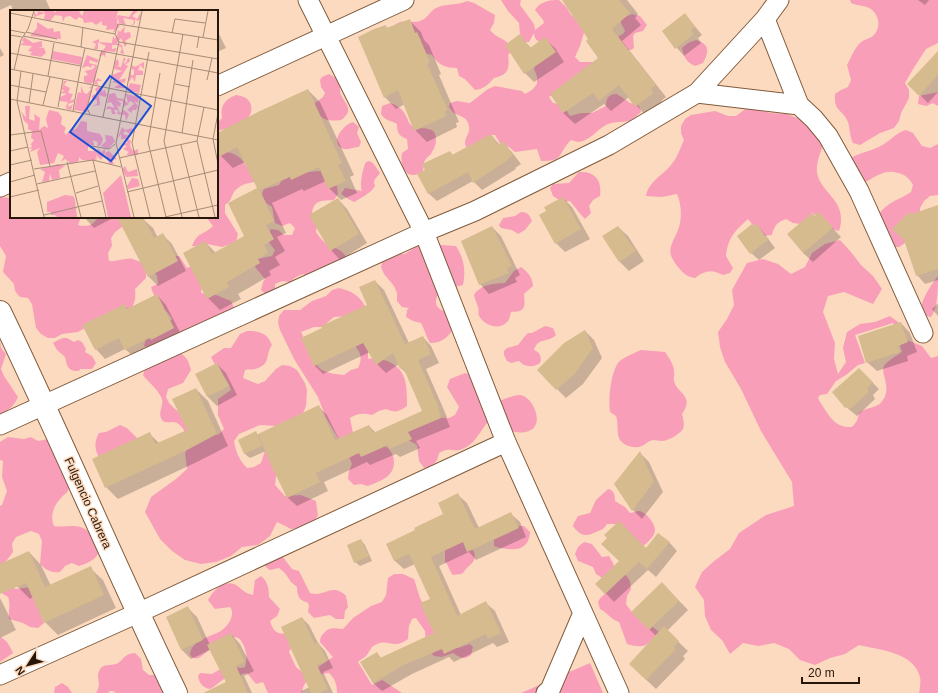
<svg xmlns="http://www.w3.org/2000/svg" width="938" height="693" font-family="Helvetica,sans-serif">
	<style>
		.green { fill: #f89eb9; fill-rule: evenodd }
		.shadow { fill: #0003 }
		.building { fill: #d6bb8f }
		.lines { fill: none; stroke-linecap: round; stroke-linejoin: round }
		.minor-casing { stroke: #805b3c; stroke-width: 21 }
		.secondary-casing { stroke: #805b3c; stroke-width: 24 }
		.minor { stroke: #fff; stroke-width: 19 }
		.secondary { stroke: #fff; stroke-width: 22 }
		.labels { text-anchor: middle; stroke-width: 3; stroke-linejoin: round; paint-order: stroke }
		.street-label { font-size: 12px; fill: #26170a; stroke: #fcdabf }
		.inset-road { fill: none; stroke: #a68c77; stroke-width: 1 }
		.view { fill: #1d4ed8; fill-opacity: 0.15; stroke: #1d4ed8; stroke-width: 2 }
		.inset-edge { fill: none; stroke: #26170a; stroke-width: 2 }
	</style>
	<rect width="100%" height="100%" fill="#fcdabf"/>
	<path class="green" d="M501 0H521L520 5 534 24 535 30 544 23 543 20 535 10C540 1 550 0 559 0L567 8 571 15 586 26 580 46 575 57 580 62H592L596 64 549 97 553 103C565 105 564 106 570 116L581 113H592L606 106C606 98 609 94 617 94L630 103 638 105 640 108 641 112C637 115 633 120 628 121 620 123 613 121 606 125 598 129 592 138 583 141 578 143 575 141 571 140 557 154 565 161 541 161L537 149 515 152 509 147 501 145 495 135H492L468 149C460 141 471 135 469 126 467 117 462 117 456 114 453 113 451 110 449 107L450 103 457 101 470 103 488 89 495 86 522 91 525 94 532 90 537 84V76L534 69 541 43C537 41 534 38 534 33L529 42H525L520 34 519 23 508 11Z
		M850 0H938V43L926 49 913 69 905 83 909 90V98L901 113 899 121 894 128 880 133 860 145 853 143C849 135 850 125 847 120 841 108 834 112 835 94L841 90 848 87 851 80 847 65C851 58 854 49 860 43 864 39 869 39 873 36 881 29 880 16 871 9 865 5 858 6 851 3Z
		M467 1 474 3 495 15 494 23 490 30C498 40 504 36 513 49L508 55C510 69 508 75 494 78 488 85 484 89 475 90L465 79 459 76 457 68C446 68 438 65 432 55L424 53 421 47V39L414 36 394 31 396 24C406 18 410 24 420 21 427 19 430 11 436 8 446 3 457 6 467 1Z
		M632 14 640 16 647 25 643 31 635 33 633 36 634 48 631 50H628L619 41V36L623 34 625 31 621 23V19Z
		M696 40C710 44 709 52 703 63L695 66C686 62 684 57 682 48L688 43Z
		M329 74C338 78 341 84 340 93 345 104 355 110 341 120 324 122 320 119 314 104L323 97 325 93 321 87 320 80 322 77Z
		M938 92V106L933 103 926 106 918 104 919 96Z
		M236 95C243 96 249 98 251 105 255 123 230 127 217 131V123L222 118C220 106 225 99 236 95Z
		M390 103C397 105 403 109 406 116 408 119 408 122 410 124 416 131 421 127 428 129 439 130 437 145 432 152 431 155 428 156 426 159 423 162 424 167 423 171 408 182 399 168 402 153L408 149 407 139C399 136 397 133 397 124 391 120 385 121 381 114L382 106Z
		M748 107 770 113 787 114 802 120 824 142C821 152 816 162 817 172 820 194 849 200 839 231 827 229 823 219 812 213L801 224 793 223 786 219C777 222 774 226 772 235L764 236 752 224 748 219C735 231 728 237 726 256L733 268 730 273 723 275C712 269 705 270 695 278 687 277 684 274 678 267 665 251 671 247 678 230 682 219 682 206 677 194L662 197 646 196C649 181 662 176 671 165 677 158 680 149 684 140L681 133V126L685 119 691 115 715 111 728 116H736Z
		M353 122 359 127 357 133 361 142 359 147C353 147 346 152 340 147 331 139 345 124 353 122Z
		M906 130 913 133 922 146 930 148 938 144V195L930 196 924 201 920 208V216L905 243 899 247H892L879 214C887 202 899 200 911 192L913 185C909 178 906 175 898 173 883 168 873 179 860 185L849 159C860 152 874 151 884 144 892 139 896 133 906 130Z
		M225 152C243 153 247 168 255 182 247 183 239 185 234 192 230 199 232 200 225 205V213L238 234 236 242 222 247 207 244 200 246H192C198 231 203 236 213 226L206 217H217V155Z
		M369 161 373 163 380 173C377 178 372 179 375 186 371 193 361 198 354 202L350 200 341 194 345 188 362 191C359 186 363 167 366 162Z
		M322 171 329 184 337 186 338 194 334 200C322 201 314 199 312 213L318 217 316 232C319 236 322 241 327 244 333 248 340 248 345 255 348 261 348 264 347 270 341 295 317 281 303 274L296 277 290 282 282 281 275 284V293L267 295 261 290 263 282 265 279 255 267 257 259 272 256 275 250 270 244 267 236 271 229 278 230 284 235H292L295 228 290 223 282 226 275 223 272 207 266 203 261 196 264 189 279 185 283 178 306 172Z
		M579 172C596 171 602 181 600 196L593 200 589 206 591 213 585 219C579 213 575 207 570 201L562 202 553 196 550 188 553 184 569 183Z
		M0 197 11 198V217H81L78 225C87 227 93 226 98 217H123L122 227 115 232 111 238 112 246 108 253 109 261C117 262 126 257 133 259 136 260 140 262 143 263L146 270V278L135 289C136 298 135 304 129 311L85 328 78 332 62 334 55 338H48L41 334 36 328 32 304 28 298 20 297 15 291 14 284 3 272 6 256 0 246Z
		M521 212C527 212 530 215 532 221L525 230 518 234 512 230 501 228 499 225 503 218 515 216Z
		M840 240 851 252 861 265 873 276 882 289 873 304 844 292 828 296 823 312 835 343 834 359 838 374 846 362 843 348 847 332 860 324 875 322 890 316 902 325 907 340 922 346 931 358 938 356V693H919C920 688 921 682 920 677 914 652 879 650 859 645L845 654 830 658 815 665 800 660 789 649 774 643 758 646 743 643 730 654 722 640 711 630 705 616 704 600 695 587 702 572 713 562 730 549 739 533 766 515 794 506 792 482 761 431 741 389 725 362 720 347 718 332 727 319 734 305 732 290 747 263 763 259 778 264 791 274 805 267 812 253 825 244ZM893 323 902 352C896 356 887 361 884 366 880 373 892 387 883 400 878 409 867 406 859 413L857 421 852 427C834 428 829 415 820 402L818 398 820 395 827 394 836 381 846 375 858 365 865 363 855 335Z
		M433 242 440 245 456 246C464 258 466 271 463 285L441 290C432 302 435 309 449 313L454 327C449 337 442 343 430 343 426 337 425 330 421 323L413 321 406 317 407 310 409 308 402 307 397 301V293L394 286 384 274 381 267 383 259 389 254H405L418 245Z
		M172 256H179L187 268 194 265 202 286 201 293 216 295 231 301 234 308V315L152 349 144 346 146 338 167 325 172 319 167 312 160 309C158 301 153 295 151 287L158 284 157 276 153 270Z
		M521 267C527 271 533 278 533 286L524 294C525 307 526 312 511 312 510 315 510 318 508 321 500 331 485 326 479 316 478 313 479 311 478 307 477 303 475 300 474 295 481 284 493 284 505 283L514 271Z
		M938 276C938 288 938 308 931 317 909 314 932 284 938 276Z
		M339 288C351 291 359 295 365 306L361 313 349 316 334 317 322 327H314L301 332C306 341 314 366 322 370 329 374 337 374 344 375L351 370 358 368C364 355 359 352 352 341L360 330 368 351V359C380 357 397 362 403 375 407 383 407 396 407 406 399 412 395 413 386 409L379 411 372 415C363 413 358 413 350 418L353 433C361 436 383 444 388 448 392 452 394 457 394 462 394 477 380 481 368 486L361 484 354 485 348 479 349 471 352 464 349 457 343 453 338 438 326 418 318 397 294 359 280 330 278 323 279 316 284 310H300L312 301 326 296 332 290Z
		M545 326 553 328 556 335C548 343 538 337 534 350 540 352 542 357 540 363 532 368 525 367 519 361L511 363 507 361 504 355V351L507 348 518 345 525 336 528 333H532Z
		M247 331C260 331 267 333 272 345 265 355 271 363 258 368 254 370 250 369 245 370L243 378 258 384 265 381 276 369 282 365 290 366 297 370 305 383 307 390 306 406 303 413 298 418 276 426 260 425 239 434 234 441C236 452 239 460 247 468L254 467 261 463 266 448 279 469 276 476 275 485 285 496 301 495 316 501 318 516 308 527 291 529 277 522 270 536 258 545 242 547 231 556 216 562 201 564 185 560 172 551 160 539 145 512 151 497 176 479 187 469 185 453 190 443C188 437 183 426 177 423 172 420 167 425 162 420 157 412 164 406 162 399 158 389 149 383 143 375L146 367 180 353C187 357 189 362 191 370L183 383 168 389 166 397 169 403 175 409 211 433 218 435 224 429 218 415V399L231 390C227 377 216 369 211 357L224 348H231L240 334Z
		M63 338H67L74 342 78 340 82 342 86 349 85 352 92 356 96 363 92 369H80L79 371C68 372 67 366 65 357L57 350 53 343 56 341Z
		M0 340 1 348 6 354 1 369 4 376 18 397C14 406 9 410 0 414Z
		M641 350 665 352C669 358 674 364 674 372 675 375 673 378 674 381 677 394 695 395 682 414 683 418 685 424 683 429 680 434 668 441 662 441 658 441 656 440 653 440 648 441 646 444 642 446 635 449 624 446 620 440 616 434 619 424 616 416L610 412C608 400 611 367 621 360 627 356 634 353 641 350Z
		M465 373 472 375 499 401C505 399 513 395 520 395 535 396 551 437 515 432 512 431 508 432 506 431 501 428 496 422 492 418 481 427 477 444 462 449 453 453 449 446 439 453 437 463 434 466 424 468L419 461 417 445 410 441 405 435 409 421C420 420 438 416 449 418L455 415 459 407 447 387 450 379Z
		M120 425 127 428 138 439 101 461C95 451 93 444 99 433L106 432Z
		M8 437 24 439 31 437 38 441 53 438C57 447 70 479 69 486 69 493 65 493 61 498 53 506 50 517 54 526 64 528 75 523 85 529 90 532 93 536 96 540 105 555 92 562 79 566L72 563 65 566 60 572C51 573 46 570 40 564L42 541 39 534 31 531 16 537 12 544 13 552 1 568 15 589 31 587 44 623 38 628 30 627 23 623 9 619C8 611 11 605 8 597L0 592V506L2 505 7 491 2 477 3 461 0 460V442Z
		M608 489C614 490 615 495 615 501L625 507 630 513C633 513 636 511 639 511 646 512 655 523 655 530 655 536 648 542 643 546L627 530 622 524H607C604 529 601 530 596 532 586 537 580 536 573 526L574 523 578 516 590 513 596 500Z
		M516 526H524L530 532C529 553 510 551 494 546V538Z
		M454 537C461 541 479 548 474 560 472 565 466 567 464 572L461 574 453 575C449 571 449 565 445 562V549Z
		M584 542 592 544 602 557 609 556 613 563 615 570 602 578 596 574 593 567 578 561 575 554 578 547Z
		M279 552 292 569 299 571 310 593C324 598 332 582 346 596L348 607 345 611 344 619H336L330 615 314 618 308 612 309 605 307 602C299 601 297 595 297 587L291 582 285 573 279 568 270 570 267 568 260 559Z
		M394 574H403L414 579 420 598 447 648H458L470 644 473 647 471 655C464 660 460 658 453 653L442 657 434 656 431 653 426 643 425 631 416 618 412 619 409 626 408 639C393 650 389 639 377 644 371 646 370 651 366 656 364 658 361 659 358 662L372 685 382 680 402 693H337C337 684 335 679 329 673 316 674 303 679 302 693H268L263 682 256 684 247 673 242 674 236 679C222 675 221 683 210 689 203 688 199 683 198 676L200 673 212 674 226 666 241 668 245 667C247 661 247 655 245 649 240 635 236 635 224 641 219 644 214 646 210 649 204 653 197 664 190 655 191 640 210 637 221 631 228 626 236 615 230 607L215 609 208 600C213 591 222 580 234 584 242 588 243 593 253 595L255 580 261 576C268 582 269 588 269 597L280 609 277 616 270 621C273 631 276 634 287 634L293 645 289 652 296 667 302 672C315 672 322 664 333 657L320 642C320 638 321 636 324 633 330 626 335 629 343 629L353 618 371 606 382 602 386 595 388 578Z
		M625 574 630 581 631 589 627 596 626 604 631 611 638 615 659 632C648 646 645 649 627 644L619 622C610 619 608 613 600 609L598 602C601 596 604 595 609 590 614 585 619 579 625 574Z
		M0 637C7 640 10 646 13 653L0 662Z
		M135 653 141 659 143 670 149 675H157L170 693H116L113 691H110L108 693H96C102 684 96 678 99 671 102 663 111 666 116 664 124 661 122 654 135 653Z
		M590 663 603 693H521Z
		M62 683 68 687 72 693H54L55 687Z"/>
	<path class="shadow" d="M0 0H46L51 11H13L11 5 0 10Z
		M566 0H627L638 14 635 18 641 25 622 41 666 97 661 101 664 104 647 117 629 97 611 111 604 104 575 124 563 113 600 58Z
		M918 0H929L925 5Z
		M685 14 702 35 698 38 701 43 684 56 663 32Z
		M409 20 421 32 424 40 429 45 441 74 439 75 459 122 456 123 457 127 427 142 415 130 405 104 396 109 385 97 387 28Z
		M217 30 226 48 217 52Z
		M520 36 531 48 545 39 555 48 564 62 534 82 525 73Z
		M0 48 4 55 0 57Z
		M938 52V92L928 103 917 92Z
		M308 90 320 102 354 175 350 177 357 193 341 200 329 188 326 181 304 191 302 189 272 203 286 233 277 237 285 251 275 257 280 265 269 271 271 275 238 294 241 299 220 310 208 298 205 242 216 253 245 237 258 189 245 162 233 168 221 156 217 149V134Z
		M491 135 500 145 503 143 511 151 521 164 515 168 516 169 482 190 473 181 437 201 428 193 426 170 450 152 453 155Z
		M563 198 572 207 590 239 565 252 556 243Z
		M338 199 347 209 367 243 340 260 331 250Z
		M938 206V280L925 284 917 275 912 215Z
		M818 213 841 237 813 262 803 253 815 217Z
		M84 217H112L113 218 94 228Z
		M143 219 153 228 158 238 163 235 172 244 186 271 158 286 148 276Z
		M757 225 764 233 775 248 759 260 751 253 754 227Z
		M492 227 501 236 520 275 515 278 517 282 489 294 480 284Z
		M618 227 628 236 644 261 629 271 620 262 604 237Z
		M375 281 384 290 409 343 423 337 431 346 439 363 426 369 447 417H446L450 427 416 441 420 448 400 457 396 454 370 465 367 462 324 482 328 491 297 506 288 498 266 451 250 458 245 454 239 440 256 433 258 435 318 406 327 415 339 439 369 426 376 433 423 411 407 374 401 368 399 364 386 373 377 364 370 352 323 374 314 365 368 305Z
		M157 295 166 305 183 338 135 358 125 349 105 359 96 349 124 305 128 309Z
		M938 303V316L932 309Z
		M901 323 910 333 917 352 907 356 908 361 877 371 867 362Z
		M585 331 594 340 602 358 583 384 566 398 557 389Z
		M217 364 226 373 237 395 217 406 207 396Z
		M859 369 879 389 873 395 875 399 857 416 846 407Z
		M196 389 208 401 228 446 199 461 118 499 106 487 149 433 160 444 188 430Z
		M640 453 649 462 663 492 642 519 633 510 615 484Z
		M458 495 467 503 479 528 511 514 520 522 526 537 476 560 469 552 439 566 461 615 486 603 495 611 509 642 497 647 493 643 454 662 449 657 412 674 382 691 373 683 361 662 377 653 382 659 436 634 431 599 415 564 404 569 395 561 388 544 416 531 445 515Z
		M361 540 365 545 372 561 360 566 355 562Z
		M669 542 677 551 656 577 648 570 614 602 597 584Z
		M29 552 41 565 51 586 90 568 103 580 116 608 58 635 45 622 33 597 30 599 17 586Z
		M662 583 688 610 667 631 688 651 683 656 685 659 656 689 639 673 656 636 632 612Z
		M0 598 16 630 0 638Z
		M188 608 197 617 210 645 231 634 240 644 254 671 244 676 252 693H208L227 683 210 650 191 659 182 650 167 617Z
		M302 618 309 625 318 643 325 651 333 668 323 672 333 693H302L301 691 310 687Z"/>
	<path class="building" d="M562 0H619L630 13 612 29 656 85 651 89 654 93 635 107 619 85 599 101 593 93 563 113 550 94 598 58 586 41 588 39Z
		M685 13 695 27 691 30 694 34 675 49 662 31Z
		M410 19 415 33 417 32 430 62 427 64 448 110 445 111 446 116 414 131 398 90 384 98 358 37 374 29 386 25 387 28Z
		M520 34 530 48 545 37 556 52 524 74 505 45Z
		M938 51V75L919 96 907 84Z
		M308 89 342 163 338 165 346 181 328 189 319 167 291 180 290 177 260 190 274 221 266 225 274 239 264 245 268 253 258 259 260 263 227 282 229 287 207 299 183 253 205 241 212 254 244 236 228 203 257 188 237 147 217 158V133L260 111Z
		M491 134 498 145 503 141 513 155 508 159V160L473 183 468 172 428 194 417 174 425 170 422 164 450 151 452 155Z
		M563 197 581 229 555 244 539 215 546 211 544 207Z
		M338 198 359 234 330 251 309 215Z
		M938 205V269L916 276 904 240 892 229 909 212 912 214Z
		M818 212 833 227 828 232 803 253 787 234 812 213 815 216Z
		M117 217H143L154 238 163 233 178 261 148 277Z
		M752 224 754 226 757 224 768 240 750 254 737 236Z
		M492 226 512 266 507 268 509 273 479 285 461 241Z
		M618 226 636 251 619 262 602 236Z
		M375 280 405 344 423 336 431 354 418 360 439 408H438L441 418 408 432 412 439 390 449 388 445 361 457 359 453 316 473 320 482 287 498 272 467 258 434 319 405 335 440 369 425 373 433 422 411 403 367 400 369 393 353 376 365 363 343 314 366 301 338 322 328 321 326 367 305 359 287Z
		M157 294 174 328 151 340 150 338 124 350 119 338 95 350 82 325 125 304 127 309Z
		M901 322 908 342 898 346 900 352 866 363 858 336Z
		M585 330 593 348 574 375 556 390 537 370 564 343Z
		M217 363 229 386 207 397 195 374Z
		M859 368 873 382 867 388 869 392 849 410 847 407 845 408 832 392Z
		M196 388 217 434 187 450 105 488 92 459 150 432 155 444 187 430 172 399Z
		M256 431 262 446 244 454 238 440Z
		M640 451 654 482 632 511 614 484Z
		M458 493 475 529 511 512 519 528 467 552 463 542 431 557 457 616 486 601 501 633 488 639 486 634 444 654 442 649 404 665 373 683 360 662 377 652 380 658 434 633 420 603 430 599 409 554 394 561 386 544 415 530 414 528 443 514 438 503Z
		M619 521 646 548 658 533 670 542 647 569 639 562 605 594 595 584 619 561 601 544 607 538 604 535Z
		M361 539 369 556 354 563 347 545Z
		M29 551 45 587 91 566 104 595 44 623 26 583 0 594V564Z
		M662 582 679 601 649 630 631 612Z
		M188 606 203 640 181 650 166 617Z
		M302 617 315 644 318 642 327 661 317 665 328 689 320 693H311L281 627Z
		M664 626 679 641 674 647 676 649 646 680 629 664Z
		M231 633 245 662 236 666 248 693H203L226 682 207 645Z"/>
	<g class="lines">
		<defs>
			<path id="minor" d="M308 0 424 232 506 442 619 693
				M765 19 799 105
				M217 86 404 0
				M697 93 799 105 814 119 828 136 859 191 923 333
				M0 187 11 182
				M0 425 424 232 475 211 609 145 697 93 765 19 779 0
				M0 675 138 613 506 442
				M546 693 550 690 583 613"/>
			<path id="secondary" d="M0 312C61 438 115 567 176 693"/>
		</defs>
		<use href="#minor" class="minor-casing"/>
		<use href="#secondary" class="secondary-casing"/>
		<use href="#minor" class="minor"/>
		<use href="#secondary" class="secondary"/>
	</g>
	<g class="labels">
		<g class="street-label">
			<text transform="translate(88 503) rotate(66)" y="4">Fulgencio Cabrera</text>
		</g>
	</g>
	<g transform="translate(10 10)">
		<rect width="208" height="208" fill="#fcdabf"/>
		<path d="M24 1 27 6 28 1 35 3 33 1H44L45 3 46 1H69L72 6 74 1H108L106 9 108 5 119 7 123 1H128L122 6 127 9 131 2 130 9 128 11 125 9V13L123 16 121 14 123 15 124 10 113 8 116 15 109 13 108 7 107 13 110 16 103 23 104 19 96 20 97 16 92 15V11L86 15 82 12 74 13 73 9 69 7 66 10 60 6 55 7 53 12 52 6 45 5 40 11 34 9 35 3 24 7ZM27 12 38 19 43 18 44 22 50 21 51 29 20 26 27 18ZM115 16 114 23 120 22 121 27 115 31 117 34 115 37 111 28 107 33 112 35 114 44 110 43 112 38 108 35H102V39L107 38 105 42 96 41 95 48 94 45 89 46 96 36 88 32V39H84L86 34 82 32 89 29V32L102 33 103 26 105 29 107 26 108 20 110 22ZM14 27 23 33 32 31V37H27L34 38 36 43 31 47 20 45 22 42 18 41 22 36 10 35 14 32 12 31ZM43 41 72 47 71 55 41 49ZM77 45 89 50 87 53 80 50 79 53 87 55 85 71 88 68 92 71H87L88 75 84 74 85 71 80 74 74 72V66L78 65 75 61 83 59 85 56 82 55 81 58 78 56 72 58ZM114 47 116 50 113 52 116 53 118 48 120 49 119 53 118 52 117 54 113 53 118 56 109 70 116 68 115 73 111 72 115 78H104L109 74 102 72 107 69H102V65L112 61 104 59 105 51 108 49 109 55 107 56 111 57ZM134 52V59L130 55 128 60 133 61V65H126L125 72 122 67 119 72V62L121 61V65H124V60L121 59 122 55 125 57ZM54 71H57L54 75 60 78 58 83 63 84 60 91 64 89V92L58 94 59 97 63 94 61 100 56 99 58 96 55 98 58 92 50 91V87L57 84 51 83 52 81 55 82 52 79ZM120 73 131 75 129 83 117 80ZM71 76 74 83 77 84 81 79 79 77 82 76 77 102 64 100 68 82 71 83ZM89 76 91 78 87 82 92 79 93 83 94 79 97 85 95 87 89 85 90 95 82 96 87 94V90H82V86L84 84 88 86 85 79ZM105 83 107 88 113 89 119 94 113 97V91L106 90 111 93 110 97 107 95 110 103 114 100 119 104 116 111 115 105 107 104 108 100H104L106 104H102L101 99H96L98 96 105 98 101 92 97 93 99 84ZM116 84 129 87 128 93 124 91 128 96 126 100H122V103L117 100 124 94 121 91 118 93ZM15 96H20L19 109 25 111 24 104 30 108 29 120 34 116 38 118 36 109 39 100 48 102 52 107 51 114 56 118 54 122 56 125 60 120 66 119 71 111 77 112V121L90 124 93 129 91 135 87 136 88 132 83 130 84 135 78 137V141H84L83 137 88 144V138L91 142 95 139V143L99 141 107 149 102 150 104 154H99L95 143 91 150 86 145 87 149 82 151 72 150 69 147V151L61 154 55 149 51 152 54 146 48 143 44 153 30 155 27 142 30 138 20 142 22 139 19 138 22 137 21 134 24 130 21 128 22 121 18 119V114L14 111 11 101 16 108ZM112 117 115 120 123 118 120 124 115 121 113 124 120 126 116 127 121 131 120 136 123 141 128 139V145H116L119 142 113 139 117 136 112 135 118 132 116 131 118 129H111V124L107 129ZM95 125 102 126 105 131 98 139 91 136 96 131ZM48 154 55 156 49 160 50 168 42 170 40 164 39 171 32 172 35 162 30 159ZM115 156 118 162 127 159 128 166 116 167 112 159ZM111 165 121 207H98L93 183ZM122 168 128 169 130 176 118 179 117 176ZM55 185 63 186 65 189 67 207H47L45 205H41V202H37V192Z" fill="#f89eb9"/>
		<path class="inset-road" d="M0 3 105 24M0 20 15 23M16 22 47 29M162 23 165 9 195 13M0 25 12 27M13 26 71 37M193 27 198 1M208 30 108 14 105 24 109 32 208 49M75 38 208 63M187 38 189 26M139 42 122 133 140 207M0 43 71 56 68 72 208 100M71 56 75 38 71 37 73 17M0 59 68 72 63 101M4 60 11 30 18 19 24 1M11 61 7 91 34 207M150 63 138 132 156 207M38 66 44 33M197 70 202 48M165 74 180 77M0 75 36 82M0 89 208 130M19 93 23 64M33 95 40 67M48 97 53 69M194 97 187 131 205 207M208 103 203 129 208 154M80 104 77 98 92 40M93 107 109 32M172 123 183 50M0 125 31 121 40 156M171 135 189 207M82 136 99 139 105 134M0 141 18 137M109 148 187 131M83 150 96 207M57 152 71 207M0 155 22 150M24 159 83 150 111 157M0 172 25 165M27 174 85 161M117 182 208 160M66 183 88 176M0 187 29 180M34 205 92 191M124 207 106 133 132 1M155 207 208 195M172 207 154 131 173 24"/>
		<path class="view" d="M100 66 141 96 101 151 60 122Z"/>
		<rect width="208" height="208" class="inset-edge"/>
	</g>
	<g transform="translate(28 665) rotate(234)" stroke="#fcdabf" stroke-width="3" paint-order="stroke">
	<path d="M0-3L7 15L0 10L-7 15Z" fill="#26170a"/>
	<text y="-6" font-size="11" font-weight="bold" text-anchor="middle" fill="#26170a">N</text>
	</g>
	<path d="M802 677v6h57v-6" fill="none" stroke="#26170a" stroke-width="2"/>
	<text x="808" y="677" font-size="12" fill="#26170a" stroke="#fcdabf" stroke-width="3" paint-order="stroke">20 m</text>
</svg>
